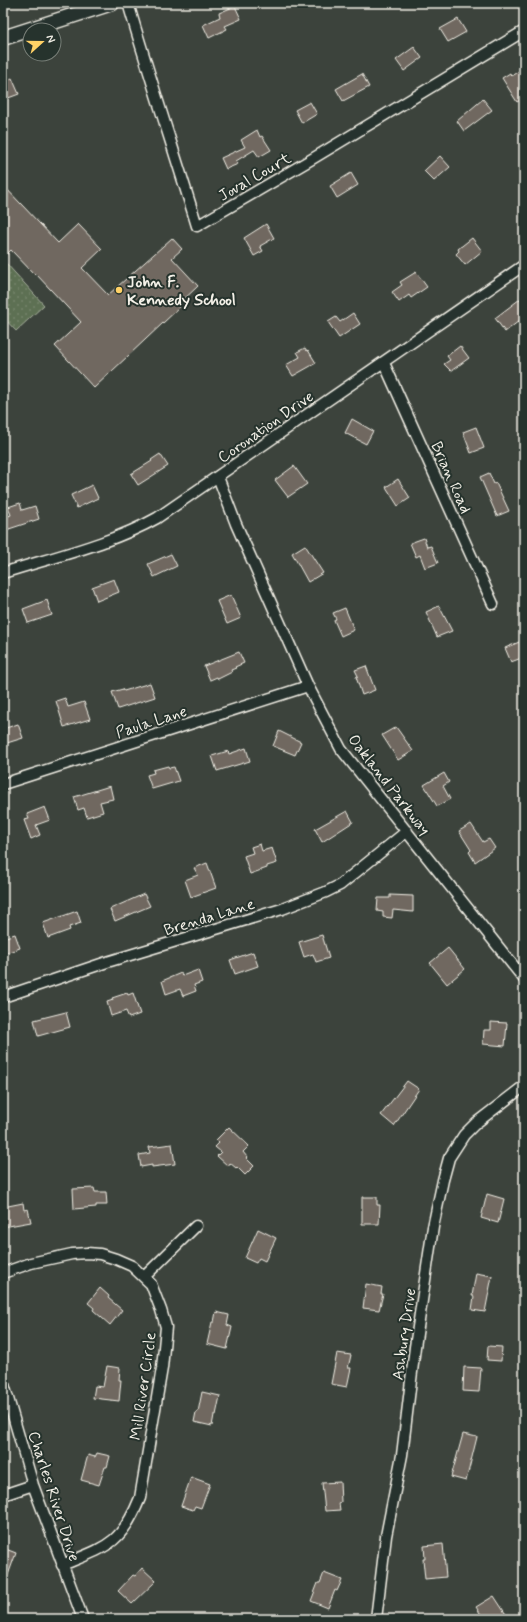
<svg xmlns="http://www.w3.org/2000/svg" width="527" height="1622" font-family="Mynerve,sans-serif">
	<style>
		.green { fill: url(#green-dots); stroke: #a8b09e }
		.building { fill: #706860; stroke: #f4f1e8 }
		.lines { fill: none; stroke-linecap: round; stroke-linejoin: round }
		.street-casing { stroke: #f4f1e8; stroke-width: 13 }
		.secondary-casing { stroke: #f4f1e8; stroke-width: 17 }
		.street { stroke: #26332d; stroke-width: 10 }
		.secondary { stroke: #26332d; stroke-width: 14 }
		.poi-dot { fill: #ffd166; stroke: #26332d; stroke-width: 1.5 }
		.labels { text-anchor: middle; stroke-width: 4; stroke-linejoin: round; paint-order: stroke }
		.street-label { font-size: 16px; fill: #f4f1e8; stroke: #26332d }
		.poi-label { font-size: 16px; font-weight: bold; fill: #f4f1e8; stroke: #26332d; text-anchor: start }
	</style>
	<defs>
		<pattern id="green-dots" width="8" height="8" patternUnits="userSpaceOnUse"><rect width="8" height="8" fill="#5d7053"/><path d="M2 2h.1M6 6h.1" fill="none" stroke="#75856c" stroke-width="1.8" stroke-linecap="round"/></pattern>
	</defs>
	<rect width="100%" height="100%" fill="#3c433c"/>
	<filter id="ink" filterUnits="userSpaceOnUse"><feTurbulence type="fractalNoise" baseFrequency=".025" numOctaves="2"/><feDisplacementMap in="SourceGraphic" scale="8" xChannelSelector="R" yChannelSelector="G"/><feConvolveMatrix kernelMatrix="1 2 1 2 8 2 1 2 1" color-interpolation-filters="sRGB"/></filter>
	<g filter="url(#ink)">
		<path class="green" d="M5 262 44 305 16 331 3 317V264Z"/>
		<path class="building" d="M235 6 241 19 225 26 227 29 209 38 203 25 220 17 219 13Z
			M458 19 466 32 448 42 440 29Z
			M414 47 422 58 404 71 396 60Z
			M524 68V86L520 89 524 98 517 102 502 78 510 73 511 76Z
			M362 74 369 87 343 101 336 89Z
			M12 78 19 94 3 100V82Z
			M483 99 492 110 464 131 457 121Z
			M310 102 317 114 302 123 295 110Z
			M257 130 260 137 262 136 271 150 259 157 254 150 236 161 238 164 226 169 221 158 245 147 241 140Z
			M440 156 450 167 434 181 424 171Z
			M351 173 358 185 337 198 330 186Z
			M3 185 58 243 78 224 102 249 82 268 108 295 172 238 182 249 172 258 198 286 178 305 180 307 94 388 55 346 81 322 36 274 35 275 11 250 3 258Z
			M266 224 274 238 260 246 263 251 254 256 244 238Z
			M472 238 482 251 465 265 456 254 459 251 458 249Z
			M416 272 427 287 411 298 409 295 399 302 392 292 402 285 400 282Z
			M524 296V317L505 332 495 318Z
			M353 313 360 324 339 338 328 322 336 317 340 322Z
			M460 346 469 358 451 371 444 364 450 360 447 356Z
			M305 348 307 351 308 350 316 363 293 376 286 365 300 357 297 352Z
			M352 419 373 431 366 444 345 433Z
			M476 427 484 448 471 453 463 432Z
			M160 454 168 466 138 485 131 474 152 461 151 460Z
			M294 466 307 484 288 497 275 480Z
			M489 473 494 484 496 483 509 511 497 516 480 477Z
			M398 479 410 498 398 506 386 487Z
			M92 485 98 498 77 508 71 495Z
			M20 503 22 510 35 506 39 519 3 531V518L11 515 8 507Z
			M424 538 427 547 431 546 438 563 425 568 420 555 416 557 410 543Z
			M305 545 323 573 308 582 292 553Z
			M171 554 177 566 154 577 148 564Z
			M114 579 119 592 97 601 92 587Z
			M231 595 241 618 227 624 217 601Z
			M47 600 52 615 28 623 23 609Z
			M439 606 452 631 437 637 426 612Z
			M345 608 354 630 341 636 334 620 336 619 333 613Z
			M524 640V657L511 662 505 648Z
			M239 652 244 663 235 667 236 668 231 670 232 672 218 679 217 677 210 680 204 666Z
			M366 666 375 690 362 695 356 677 358 676 355 670Z
			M150 683 155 697 118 709 112 692 123 689 124 691Z
			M65 698 68 707 84 702 90 719 64 727 56 701Z
			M18 724 23 738 7 743 6 741 3 742V729Z
			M396 727 413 751 398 760 382 735Z
			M279 731 301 742 295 755 273 746Z
			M246 748 250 761 217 771 212 756 228 751 229 754Z
			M168 766 169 768 174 767 179 781 152 789 147 775 154 773 153 770Z
			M444 773 449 782 443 786 450 799 437 806 424 785Z
			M110 786 113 799 100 802 103 812 87 817 84 808 78 810 74 797Z
			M45 807 50 820 36 825 40 835 31 839 24 820 29 819 27 814Z
			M347 811 353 822 322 842 315 829Z
			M471 824 483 842 489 839 495 848 475 862 469 852 471 850 459 831Z
			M260 844 262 851 272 848 277 863 267 866V868L250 874 244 856 253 853 251 847Z
			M207 863 216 888 191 897 185 880 198 875 194 868Z
			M144 894 150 906 115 921 110 909Z
			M390 895 413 896V912L393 910 392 918 383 917V912L377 911 378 898H390Z
			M77 911 81 923 69 927 70 930 48 938 43 923Z
			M15 934 20 948 3 954V938Z
			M322 935 329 958 316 962 313 954 304 957 299 942Z
			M448 948 465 969 447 984 430 963Z
			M253 952 258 966 235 974 230 960Z
			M198 970 202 982 194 985 196 991 183 996 180 989 166 994 162 981 181 973 182 976Z
			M127 993 128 995 133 993 140 1014 129 1018 126 1011 111 1016 107 1002 113 1000 112 998Z
			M66 1012 70 1027 38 1036 34 1020Z
			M491 1022 507 1023 505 1046 483 1044 484 1030H491Z
			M407 1081 419 1089 394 1126 381 1115Z
			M229 1127 249 1146 243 1152 247 1157 246 1158 254 1166 245 1175 237 1167 236 1168 230 1163 228 1166 217 1156 221 1152 215 1147 219 1143 216 1140Z
			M172 1144 175 1164 152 1167V1165L141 1167 139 1155 150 1153 149 1147Z
			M94 1188 95 1192H106L107 1205H96V1207L74 1209 73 1189Z
			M487 1194 504 1199 498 1223 481 1218Z
			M362 1197H377V1205H380L379 1224H362Z
			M23 1203 24 1210 28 1209 31 1222 3 1227V1207Z
			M258 1229 276 1238 265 1261 259 1258 256 1263 245 1258Z
			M476 1273 492 1276 485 1312 472 1310 474 1296H472Z
			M366 1284 382 1287 381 1294H383L379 1310 363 1308Z
			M100 1288 109 1296 108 1298 122 1310 110 1325 93 1310 94 1308 88 1303Z
			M216 1312 229 1315 227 1325 232 1327 227 1349 207 1344 212 1322H214Z
			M488 1346 502 1347 501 1361 487 1360Z
			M337 1353 351 1355 348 1368H351L347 1387 331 1384Z
			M107 1366 120 1368 119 1380H121L119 1401 93 1398 95 1386 103 1387Z
			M464 1367 481 1368 479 1392 463 1391Z
			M202 1392 220 1396 216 1415H214L212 1426 194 1422 196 1412H198Z
			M463 1434 477 1437 466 1481 451 1477Z
			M97 1453 110 1456 107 1467H105L99 1485 81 1480 88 1455 95 1457Z
			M191 1477 210 1484 201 1508 195 1506 193 1510 181 1506Z
			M340 1482 341 1502 339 1503 340 1510 325 1511 322 1483Z
			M443 1544 446 1577 425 1579 423 1559H425L424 1546Z
			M3 1548 16 1553 4 1586H3Z
			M142 1568 156 1581 132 1604 118 1591 133 1575 135 1576Z
			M324 1573 342 1580 337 1591 335 1590 328 1608 311 1601 318 1583H320Z
			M494 1596 509 1619H484L476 1607Z"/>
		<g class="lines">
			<defs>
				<path id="street" d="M128 3C150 78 174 151 197 226L312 159 524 31
					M384 363 493 604
					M218 477 236 524 308 686 341 749 524 979
					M3 573C53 557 111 544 157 518L524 265
					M3 784 308 686
					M3 997 107 962 282 909 326 892 340 885 407 831
					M3 1273 31 1263 72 1254 87 1253 100 1254 116 1259 132 1266 151 1284 161 1310 166 1327 162 1368 140 1498C121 1545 106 1547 62 1565
					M144 1277 196 1226
					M3 1381 33 1485 83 1619
					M3 1495 33 1485
					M376 1619 386 1536 402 1455 415 1347 433 1227 443 1180 449 1158 464 1135 476 1123 524 1086"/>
				<path id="secondary" d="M3 38 112 3"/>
			</defs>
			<use href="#street" class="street-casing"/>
			<use href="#secondary" class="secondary-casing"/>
			<use href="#street" class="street"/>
			<use href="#secondary" class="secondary"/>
		</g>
	</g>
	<circle class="poi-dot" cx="119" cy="290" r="4"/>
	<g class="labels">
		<g class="street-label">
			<text transform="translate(254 176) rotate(-30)" y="6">Joval Court</text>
			<text transform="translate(265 426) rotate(-35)" y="6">Coronation Drive</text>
			<text transform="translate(452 477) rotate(66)" y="6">Brian Road</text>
			<text transform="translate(151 721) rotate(-18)" y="6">Paula Lane</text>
			<text transform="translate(390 784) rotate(52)" y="6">Oakland Parkway</text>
			<text transform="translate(209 916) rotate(-17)" y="6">Brenda Lane</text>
			<text transform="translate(403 1334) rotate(-82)" y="6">Ashbury Drive</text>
			<text transform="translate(142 1386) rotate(-82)" y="6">Mill River Circle</text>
			<text transform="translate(55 1496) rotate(72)" y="6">Charles River Drive</text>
		</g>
		<g class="poi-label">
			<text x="127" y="287">John F.<tspan x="127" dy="18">Kennedy School</tspan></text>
		</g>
	</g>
	<rect width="527" height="1622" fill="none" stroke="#26332d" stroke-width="16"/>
	<rect x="8" y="8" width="511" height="1606" fill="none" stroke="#f4f1e8" stroke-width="1.5" filter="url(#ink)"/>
	<g transform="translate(42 42) rotate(69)"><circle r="19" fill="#26332d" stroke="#787f78"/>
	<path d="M0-3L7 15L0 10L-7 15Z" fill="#ffd166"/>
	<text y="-6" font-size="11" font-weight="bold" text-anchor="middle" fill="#f4f1e8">N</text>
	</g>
</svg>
